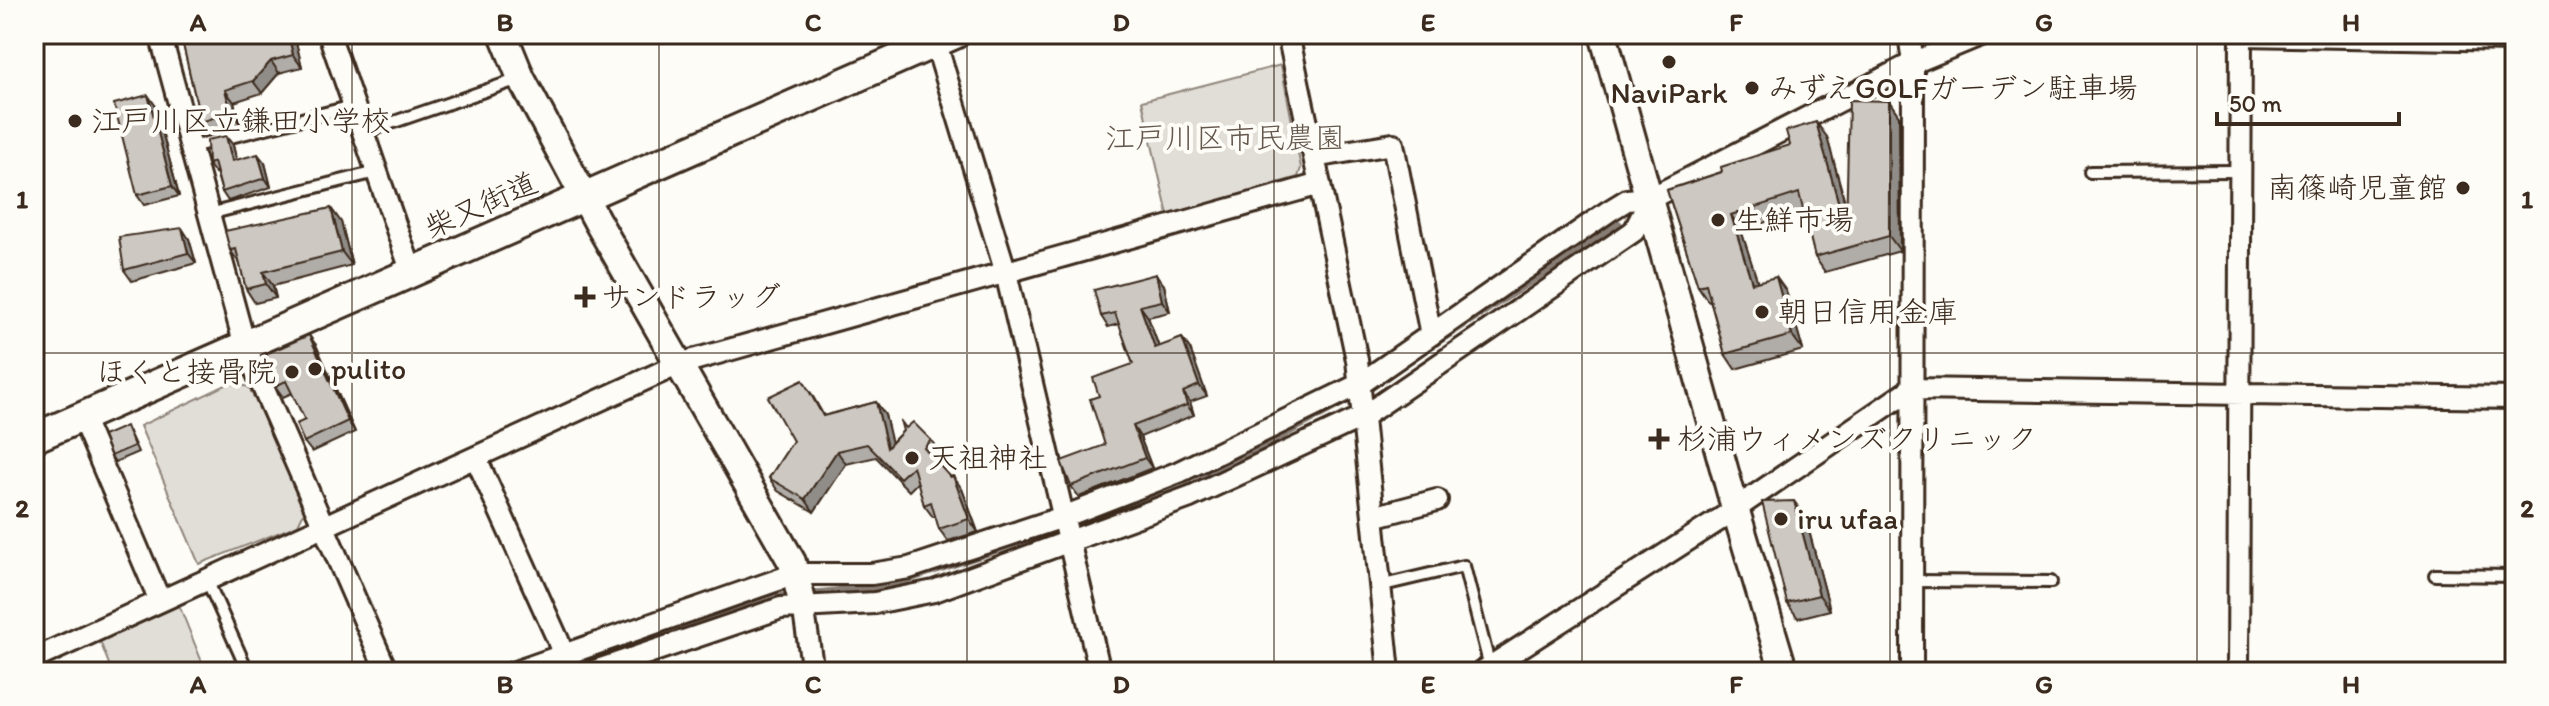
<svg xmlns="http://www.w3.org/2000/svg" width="2549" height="706" font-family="Itim,'Klee One',sans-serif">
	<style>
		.green { fill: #e1ded7; stroke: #8e847a; stroke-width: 2 }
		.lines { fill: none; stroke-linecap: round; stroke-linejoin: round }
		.stream { stroke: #887d74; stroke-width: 7 }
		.service-casing { stroke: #3b2a1e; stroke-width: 16 }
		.minor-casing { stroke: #3b2a1e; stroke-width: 26 }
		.tertiary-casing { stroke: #3b2a1e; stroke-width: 32 }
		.secondary-casing { stroke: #3b2a1e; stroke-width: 34 }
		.service { stroke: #fdfcf7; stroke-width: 10 }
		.minor { stroke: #fdfcf7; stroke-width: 20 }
		.tertiary { stroke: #fdfcf7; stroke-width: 26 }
		.secondary { stroke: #fdfcf7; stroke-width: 28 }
		.wall { fill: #b0aca7; stroke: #3b2a1e; stroke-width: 2 }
		.shaded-wall { fill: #908c88; stroke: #3b2a1e; stroke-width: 2 }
		.building { fill: #cdc8c2; stroke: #3b2a1e; stroke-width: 2 }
		.grid { fill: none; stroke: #3b2a1e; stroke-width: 2; stroke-opacity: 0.55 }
		.poi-dot { fill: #3b2a1e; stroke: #fdfcf7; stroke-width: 3 }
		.labels { text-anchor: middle; stroke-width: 8; stroke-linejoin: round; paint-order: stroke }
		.poi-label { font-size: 30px; fill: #3b2a1e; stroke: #fdfcf7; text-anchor: start }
		.park-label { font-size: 30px; fill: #64574c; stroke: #fdfcf7 }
		.street-label { font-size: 30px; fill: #3b2a1e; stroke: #fdfcf7 }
		.neatline { fill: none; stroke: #3b2a1e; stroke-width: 3 }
		.grid-label { font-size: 26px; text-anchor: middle; font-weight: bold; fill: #3b2a1e }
	</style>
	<rect width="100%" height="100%" fill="#fdfcf7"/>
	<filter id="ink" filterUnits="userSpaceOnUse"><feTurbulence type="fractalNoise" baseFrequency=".0125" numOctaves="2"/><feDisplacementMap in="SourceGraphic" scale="16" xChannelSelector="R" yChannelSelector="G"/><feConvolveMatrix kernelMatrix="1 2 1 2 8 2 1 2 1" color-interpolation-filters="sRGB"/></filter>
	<g filter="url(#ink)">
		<path class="green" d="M1281 65 1301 168 1298 177 1168 215 1142 101Z
			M230 383 249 387 306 508 298 525 199 564 140 426Z
			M179 605 206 672H112L100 641Z"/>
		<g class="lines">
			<path class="stream" d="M1430 347 1619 224
				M569 669 758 599 892 585 1191 485 1356 396"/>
			<defs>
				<path id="service" d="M362 133 519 79
					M191 147 353 106
					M2090 172 2238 171
					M209 214 376 172
					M2435 575 2515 576
					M207 580 248 672
					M1912 581 2051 582
					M1379 586 1464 566 1490 667"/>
				<path id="minor" d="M160 34 245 346 387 672
					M329 34 412 273
					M933 34 1006 273 1100 672
					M1288 34 1357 360 1389 672
					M1909 34 1913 63 1912 672
					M2241 35 2515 40
					M1314 157 1393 144 1431 335
					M1651 198 1913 63 1983 34
					M82 417 160 601
					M476 458 558 640 568 672
					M1373 517 1437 500
					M803 605 813 672
					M34 659 679 364 1320 184
					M515 672 795 574H871L909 568 1063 517 1179 472 1360 384 1609 211 1627 200 1651 198 1634 231 1364 416 1190 497 934 591 875 603 781 608 592 672
					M1482 672 1719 520 1911 389 2515 398
					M2238 672 2241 34"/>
				<path id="tertiary" d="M503 34 521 78 597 221 792 562 803 605
					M1603 34 1735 508 1784 672"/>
				<path id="secondary" d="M34 438 955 34"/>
			</defs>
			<use href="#service" class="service-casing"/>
			<use href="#minor" class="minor-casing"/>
			<use href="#tertiary" class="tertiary-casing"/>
			<use href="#secondary" class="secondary-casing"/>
			<use href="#service" class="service"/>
			<use href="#minor" class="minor"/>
			<use href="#tertiary" class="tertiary"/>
			<use href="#secondary" class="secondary"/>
		</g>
		<path class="wall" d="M177 34H294L302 67 279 73 262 93 234 102 240 124 209 134 201 122 183 44Z
			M1889 101 1899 116 1900 251 1825 272 1815 257 1804 210 1741 230 1757 282 1786 291 1803 350 1735 369 1725 354 1710 300 1708 301 1698 286 1667 190 1827 137 1847 209Z
			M155 105 179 196 144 205 137 195Z
			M233 145 236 160 265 163 271 187 228 201 222 192 216 172 215 173 208 164Z
			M341 222 352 265 273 286 276 298 255 303 246 289 240 264 230 250Z
			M189 239 196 263 132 281 124 270Z
			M1164 285 1170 312 1148 317 1159 347 1182 338 1190 349 1207 396 1190 402 1194 415 1140 437 1152 468 1079 497 1071 486 1105 445 1099 396 1133 364 1119 324 1108 327 1101 316Z
			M316 345 355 432 312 452 304 442 305 420 292 393 283 397 275 386Z
			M811 393 824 416 876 402 885 415 891 443 906 428 931 440 940 453 934 459 962 489 978 532 948 541 939 529 936 517H933L924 505 918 482 909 491 876 457 846 464 814 512 778 491 769 478 793 441Z
			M129 432 138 452 115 462 111 456Z
			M1805 516 1830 610 1798 618 1787 603Z"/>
		<path class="shaded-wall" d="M288 34H294L302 67 293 55Z
			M271 61 279 73 262 93 253 81Z
			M225 90 234 102 240 124 231 112Z
			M148 95 155 105 179 196 172 186Z
			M1889 101 1899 116 1900 251 1889 236Z
			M1816 122 1827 137 1856 245 1846 230Z
			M226 136 233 145 239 170 232 161Z
			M258 154 265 163 271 187 265 178Z
			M331 208 341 222 352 265 342 252Z
			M1731 215 1741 230 1763 298 1752 283Z
			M182 228 189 239 196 263 188 253Z
			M263 272 273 286 276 298 266 284Z
			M1156 274 1164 285 1170 312 1162 301Z
			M1776 277 1786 291 1803 350 1792 335Z
			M1140 306 1148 317 1163 359 1155 348Z
			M309 335 316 345 355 432 348 421Z
			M1182 338 1190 349 1207 396 1199 385Z
			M1183 392 1190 402 1194 415 1187 405Z
			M876 402 885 415 896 460 887 448Z
			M1133 426 1140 437 1152 468 1145 458Z
			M837 451 846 464 814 512 805 499Z
			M953 476 962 489 978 532 969 519Z
			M1794 501 1805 516 1830 610 1819 595Z"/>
		<path class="building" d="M177 34H288L293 55 271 61 253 81 225 90 231 112 201 122 181 36 178 37Z
			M148 95 172 186 137 195 114 104Z
			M1849 100 1889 101V236L1815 257 1799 193 1731 215 1752 283 1776 277 1792 335 1725 354 1706 284 1698 286 1667 190 1722 172 1721 167 1790 145 1786 131 1816 122 1846 230Z
			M226 136 232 161 258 154 265 178 222 192 214 162 208 164 207 140Z
			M331 208 342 252 263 272 266 284 246 289 236 249 230 250 225 231Z
			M182 228 188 253 124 270 119 237Z
			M1156 274 1162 301 1140 306 1155 348 1182 338 1199 385 1183 392 1187 405 1133 426 1145 458 1071 486 1061 461 1105 445 1090 399 1099 396 1093 378 1133 364 1115 313 1101 316 1094 290Z
			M309 335 348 421 304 442 296 424 305 420 286 381 275 386 264 362 268 353Z
			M803 380 823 416 876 402 887 448 903 431 900 420 906 428 913 422 931 440 924 448 950 477 953 476 969 519 939 529 931 502 924 505 913 466 900 478 867 444 837 451 805 499 769 478 793 441 768 397Z
			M126 426 134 446 111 456 103 436Z
			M1794 501 1819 595 1787 603 1762 502Z"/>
	</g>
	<path class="grid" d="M352 34V672M659 34V672M967 34V672M1274 34V672M1582 34V672M1890 34V672M2197 34V672M34 353H2515"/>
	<g class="poi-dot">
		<circle cx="1669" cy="62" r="8"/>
		<circle cx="1752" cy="88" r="8"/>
		<circle cx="75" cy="121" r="8"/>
		<circle cx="2463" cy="188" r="8"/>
		<circle cx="1718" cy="220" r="8"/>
		<path d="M581 285h8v8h8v8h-8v8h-8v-8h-8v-8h8z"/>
		<circle cx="1762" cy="312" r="8"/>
		<circle cx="315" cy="369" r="8"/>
		<circle cx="292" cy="372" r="8"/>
		<path d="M1655 427h8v8h8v8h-8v8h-8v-8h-8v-8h8z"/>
		<circle cx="912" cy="458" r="8"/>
		<circle cx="1781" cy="519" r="8"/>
	</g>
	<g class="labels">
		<g class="poi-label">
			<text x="1768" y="98">みずえGOLFガーデン駐車場</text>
			<text x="1669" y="103" text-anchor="middle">NaviPark</text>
			<text x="91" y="131">江戸川区立鎌田小学校</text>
			<text x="2447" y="198" text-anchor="end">南篠崎児童館</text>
			<text x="1734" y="230">生鮮市場</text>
			<text x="601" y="307">サンドラッグ</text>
			<text x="1778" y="322">朝日信用金庫</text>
			<text x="331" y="379">pulito</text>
			<text x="276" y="382" text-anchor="end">ほくと接骨院</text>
			<text x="1677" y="449">杉浦ウィメンズクリニック</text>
			<text x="928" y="468">天祖神社</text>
			<text x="1797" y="529">iru ufaa</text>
		</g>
		<g class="park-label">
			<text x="1225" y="148">江戸川区市民農園</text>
		</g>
		<g class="street-label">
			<text transform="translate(481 205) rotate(-24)" y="10">柴又街道</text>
		</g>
	</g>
	<rect width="2549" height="706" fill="none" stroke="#fdfcf7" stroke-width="88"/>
	<path d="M2217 112v12h182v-12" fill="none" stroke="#3b2a1e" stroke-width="4"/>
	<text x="2229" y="112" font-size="24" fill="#3b2a1e" stroke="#fdfcf7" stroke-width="6" paint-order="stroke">50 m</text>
	<rect x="44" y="44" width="2461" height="618" class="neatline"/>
	<g class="grid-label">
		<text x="198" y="31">A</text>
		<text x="505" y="31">B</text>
		<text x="813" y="31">C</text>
		<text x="1121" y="31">D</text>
		<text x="1428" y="31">E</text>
		<text x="1736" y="31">F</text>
		<text x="2044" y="31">G</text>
		<text x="2351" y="31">H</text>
		<text x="22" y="208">1</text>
		<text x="2527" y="208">1</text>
		<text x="22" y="517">2</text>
		<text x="2527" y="517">2</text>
		<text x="198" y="693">A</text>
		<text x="505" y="693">B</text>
		<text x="813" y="693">C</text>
		<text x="1121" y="693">D</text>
		<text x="1428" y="693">E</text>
		<text x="1736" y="693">F</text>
		<text x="2044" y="693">G</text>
		<text x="2351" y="693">H</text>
	</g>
</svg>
